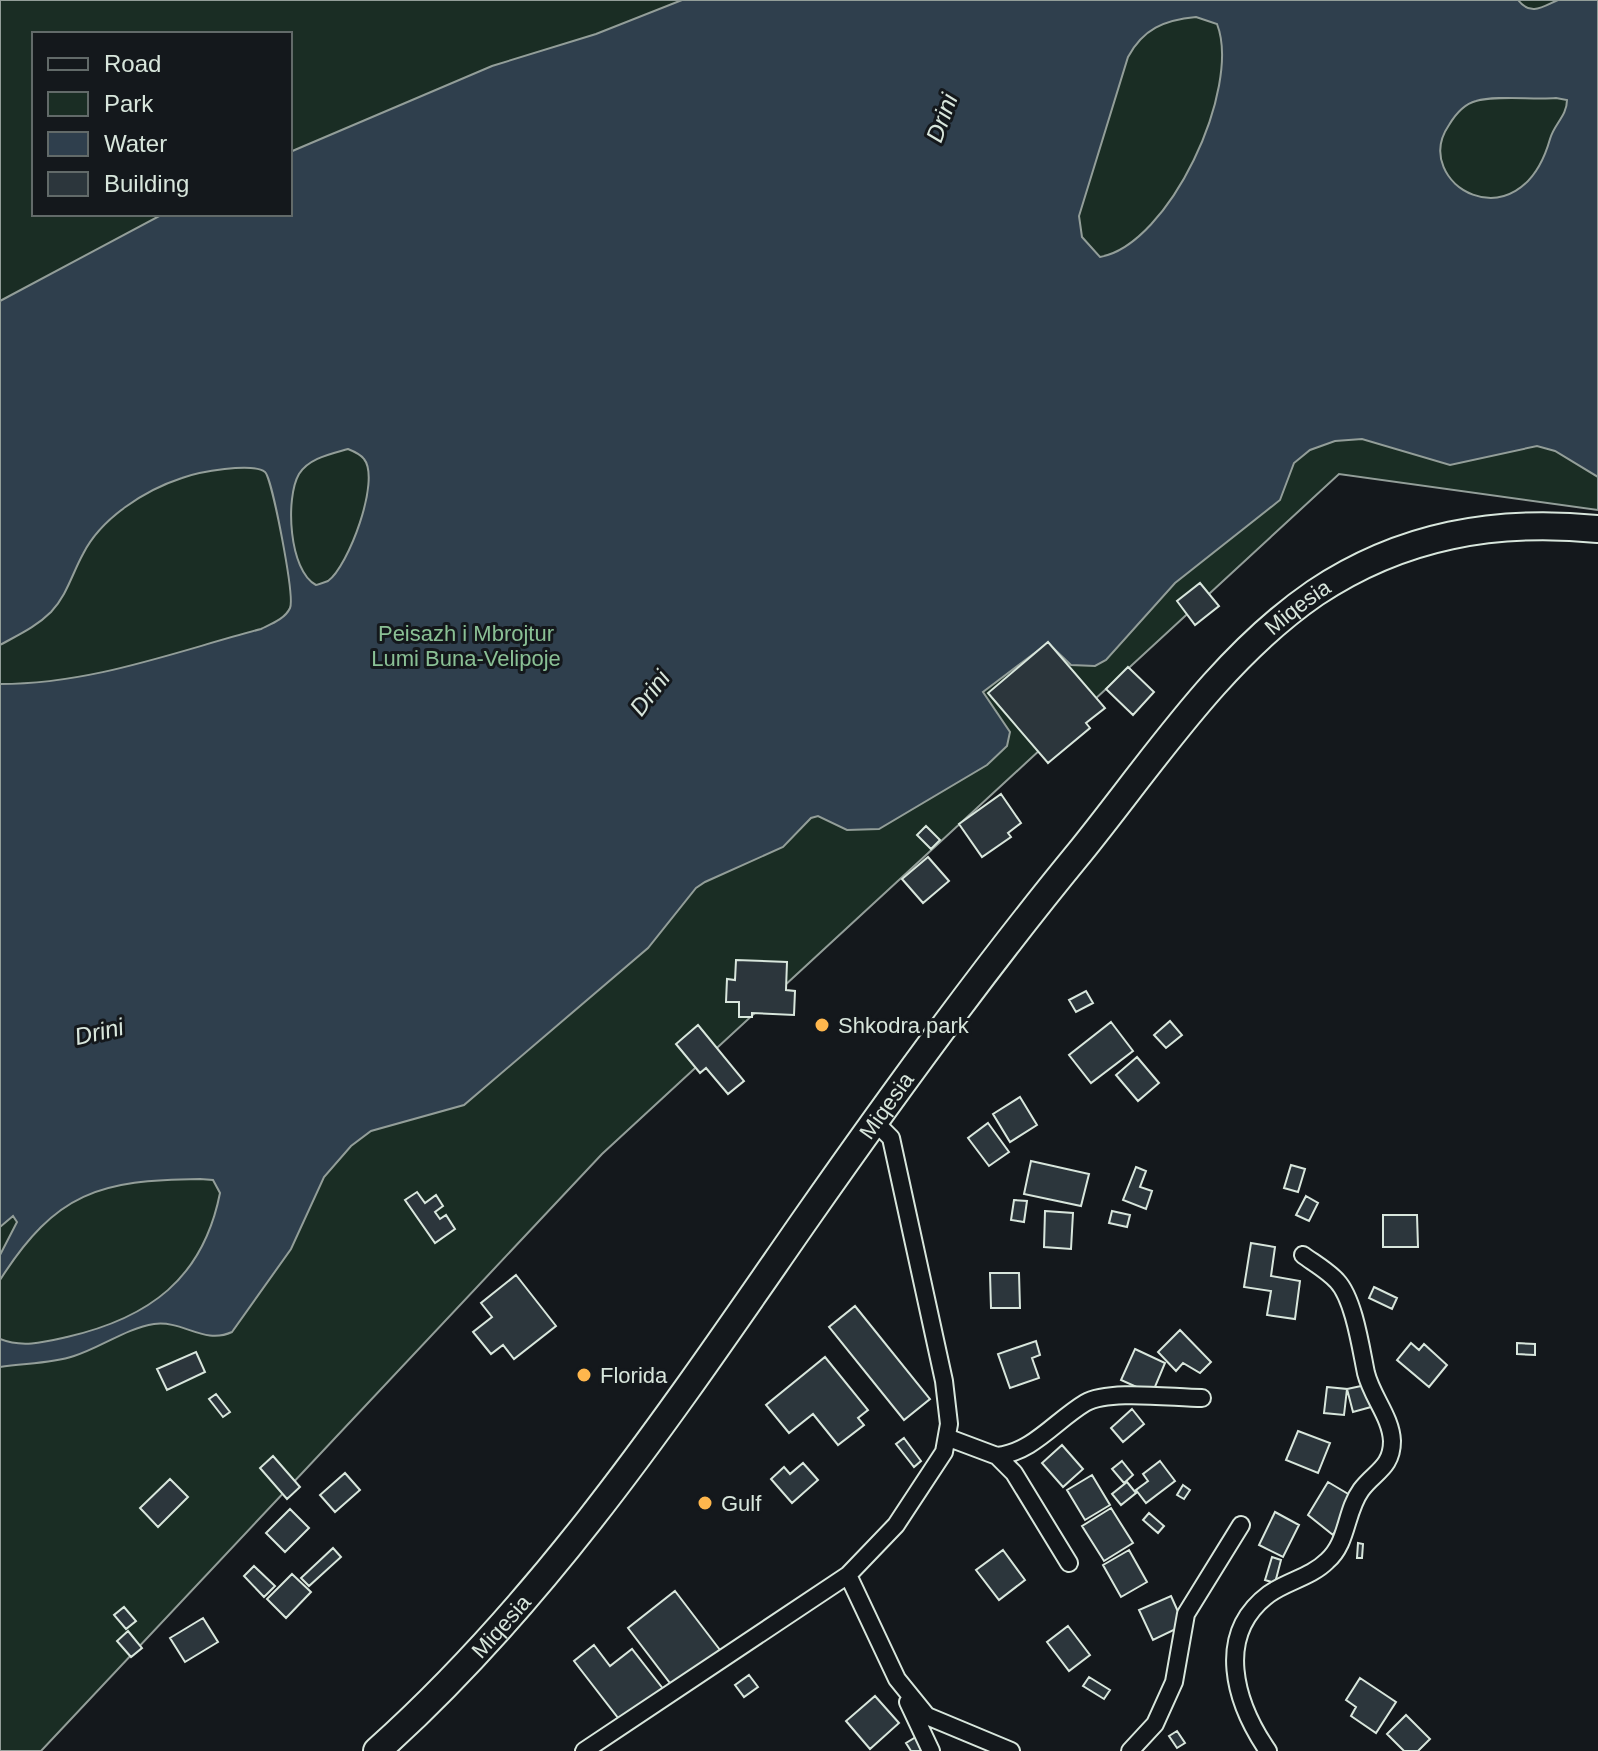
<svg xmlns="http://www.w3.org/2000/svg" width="1598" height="1751" font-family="Arial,sans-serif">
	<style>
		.green { fill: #1a2d24; stroke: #939e99; stroke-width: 2; fill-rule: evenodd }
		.water { fill: #2f3f4d; stroke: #939e99; stroke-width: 2; fill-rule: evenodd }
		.building { fill: #2c363c; stroke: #d8e6dc; stroke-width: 2 }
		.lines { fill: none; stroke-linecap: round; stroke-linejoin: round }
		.minor-casing { stroke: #d8e6dc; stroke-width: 20 }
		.primary-casing { stroke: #d8e6dc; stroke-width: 30 }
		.minor { stroke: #14181c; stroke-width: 16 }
		.primary { stroke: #14181c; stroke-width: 26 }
		.poi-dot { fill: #ffb74d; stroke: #14181c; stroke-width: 3 }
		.labels { text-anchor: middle; stroke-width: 6; stroke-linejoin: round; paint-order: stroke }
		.street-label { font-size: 22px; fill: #d8e6dc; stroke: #14181c }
		.park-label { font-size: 22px; fill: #8ac095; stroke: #14181c }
		.poi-label { font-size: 22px; fill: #d8e6dc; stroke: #14181c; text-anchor: start }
		.water-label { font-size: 24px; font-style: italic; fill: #d8e6dc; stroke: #14181c }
	</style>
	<rect width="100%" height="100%" fill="#14181c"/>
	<path class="green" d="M0 0H1598V510L1339 474 602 1154 41 1751H0ZM34 34H290V214H34Z"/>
	<path class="water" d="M682 0H1518C1531 17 1544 6 1558 0 1568 0 1587 0 1598 0V477L1555 451 1537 446 1450 465 1362 439 1335 441 1310 450 1294 463 1280 500 1175 583 1106 660 1095 666 1071 665 1048 643 983 692 1010 732 1007 746 987 765 879 829 847 830 818 816 811 818 783 847 705 882 696 888 648 948 464 1105 371 1131 351 1146 324 1177 291 1249 232 1332C204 1345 183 1320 154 1324 127 1328 100 1348 74 1356 50 1364 24 1363 0 1367V1339C22 1348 45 1342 67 1337 149 1318 203 1279 220 1193L213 1180 200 1179C100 1180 56 1192 0 1280V1255L17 1222 13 1216 0 1227V684C92 684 174 652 261 629 271 624 285 619 290 608 295 597 272 478 265 472 252 462 198 472 182 478 145 490 101 518 83 554 72 574 67 595 51 612 36 627 18 635 0 645V301L163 214H290V152L492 66 596 34ZM1196 17 1217 24C1242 88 1169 245 1100 257L1082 237 1079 216 1128 57C1143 29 1164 20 1196 17ZM1556 98 1567 100C1567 116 1554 124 1550 139 1519 248 1409 183 1449 125 1455 115 1464 104 1476 101 1497 95 1533 100 1556 98ZM348 449C353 451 361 455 364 459 381 480 348 567 328 581 328 581 317 585 316 585 289 571 285 498 299 474 309 458 331 454 348 449Z"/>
	<path class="building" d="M1200 583 1219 606 1195 625 1177 601Z
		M1048 642 1105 708 1086 723 1090 728 1048 763 988 693Z
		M1128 667 1154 692 1133 715 1106 689Z
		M1001 794 1021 823 1008 833 1011 837 982 857 959 824Z
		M926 826 940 840 931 849 917 835Z
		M928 857 949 881 923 903 902 879Z
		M736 960 787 962 786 990 795 991 794 1015 752 1013V1017H739V1002H726L727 979 735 980Z
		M1086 991 1093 1003 1076 1012 1069 1000Z
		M1170 1021 1182 1035 1166 1048 1154 1035Z
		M1111 1022 1133 1051 1091 1083 1069 1055Z
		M698 1025 744 1081 728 1094 706 1068 700 1073 676 1044Z
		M1137 1057 1159 1083 1138 1101 1116 1075Z
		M1020 1097 1037 1125 1010 1142 993 1114Z
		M988 1123 1009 1152 989 1166 968 1138Z
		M1031 1161 1089 1174 1081 1206 1024 1194Z
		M1291 1165 1305 1169 1298 1192 1284 1188Z
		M1136 1167 1146 1171 1140 1187 1152 1191 1146 1209 1123 1200Z
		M417 1192 425 1203 436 1195 443 1206 435 1212 440 1219 446 1215 455 1229 435 1243 405 1200Z
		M1306 1196 1318 1203 1309 1221 1296 1215Z
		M1014 1200 1027 1201 1024 1222 1011 1220Z
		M1045 1211 1073 1213 1071 1249 1044 1247Z
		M1112 1211 1130 1215 1127 1227 1109 1223Z
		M1383 1215H1417L1418 1247H1383Z
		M1251 1243 1275 1247 1271 1276 1300 1281 1295 1319 1267 1315 1271 1291 1244 1287Z
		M990 1273H1019L1020 1308H991Z
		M516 1275 556 1326 514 1359 503 1345 491 1354 473 1332 492 1317 481 1303Z
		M1374 1287 1397 1298 1392 1309 1369 1298Z
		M855 1306 930 1399 904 1420 829 1327Z
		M1180 1330 1211 1362 1200 1373 1183 1363 1176 1371 1158 1352Z
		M1036 1341 1040 1355 1032 1358 1039 1378 1010 1388 998 1354Z
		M1411 1343 1419 1350 1424 1344 1447 1365 1429 1387 1397 1360Z
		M1517 1343 1535 1344V1355L1517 1354Z
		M1135 1349 1165 1363 1152 1394 1121 1380Z
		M196 1352 205 1372 167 1390 157 1369Z
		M825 1357 868 1410 858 1418 864 1425 838 1445 813 1414 789 1433 766 1405Z
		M1366 1385 1371 1407 1353 1412 1347 1389Z
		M1327 1387 1347 1389 1344 1415 1324 1413Z
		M216 1394 230 1412 223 1417 209 1399Z
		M1132 1409 1144 1424 1123 1442 1111 1428Z
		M1298 1431 1330 1443 1318 1473 1286 1460Z
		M904 1438 921 1461 914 1467 896 1444Z
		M1062 1445 1083 1469 1063 1487 1042 1463Z
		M273 1456 300 1487 287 1499 260 1468Z
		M1122 1461 1133 1475 1124 1483 1112 1469Z
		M1160 1461 1175 1481 1146 1503 1136 1490 1148 1481 1143 1474Z
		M803 1463 818 1480 792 1503 771 1479 784 1467 790 1474Z
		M345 1473 360 1490 335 1512 320 1495Z
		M1092 1475 1110 1505 1085 1520 1067 1490Z
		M170 1479 188 1497 158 1527 140 1508Z
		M1127 1482 1136 1493 1121 1505 1112 1494Z
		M1328 1482 1355 1498 1333 1535 1308 1515Z
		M1183 1485 1190 1490 1184 1499 1177 1495Z
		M1111 1508 1133 1543 1104 1561 1082 1526Z
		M290 1509 309 1528 285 1552 266 1533Z
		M1275 1512 1299 1525 1283 1557 1259 1545Z
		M1149 1513 1164 1526 1158 1533 1143 1520Z
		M1358 1543 1363 1544 1362 1558H1357Z
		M333 1548 341 1557 309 1586 301 1578Z
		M1003 1550 1025 1580 999 1600 976 1570Z
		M1129 1550 1147 1582 1121 1597 1103 1565Z
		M1272 1557 1281 1560 1275 1583 1265 1580Z
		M254 1566 275 1586 264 1597 244 1576Z
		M292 1574 311 1592 286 1618 267 1599Z
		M675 1591 720 1650 673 1687 628 1628Z
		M1171 1596 1184 1625 1153 1640 1139 1610Z
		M124 1607 136 1621 126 1629 114 1615Z
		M203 1618 218 1642 185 1662 170 1638Z
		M1068 1626 1090 1655 1069 1671 1047 1642Z
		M128 1631 142 1648 131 1657 117 1641Z
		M594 1645 610 1666 632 1649 664 1690 622 1723 574 1661Z
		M749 1675 758 1687 744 1697 735 1685Z
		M1089 1677 1110 1690 1104 1699 1083 1686Z
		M1360 1678 1396 1702 1376 1733 1351 1716 1356 1707 1346 1700Z
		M875 1696 899 1723 870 1749 846 1721Z
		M1406 1715 1430 1739 1418 1751H1404L1387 1734Z
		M1177 1731 1185 1743 1177 1748 1169 1736Z
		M916 1737 923 1751H911L906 1743Z"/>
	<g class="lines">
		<defs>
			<path id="minor" d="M949 1438 997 1456 1014 1473 1069 1563
				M997 1456C1033 1452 1055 1421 1085 1403 1109 1389 1173 1398 1202 1398
				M848 1575 897 1679 927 1716 1011 1751
				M908 1702 931 1751
				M584 1751 848 1575 896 1525 944 1452 949 1424 944 1381 891 1138 874 1121
				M1130 1751 1155 1724 1174 1682 1186 1614 1241 1525
				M1268 1751C1235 1703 1214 1635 1269 1594 1287 1581 1311 1577 1327 1561 1348 1543 1345 1512 1361 1490 1374 1472 1392 1468 1392 1441 1391 1417 1372 1397 1366 1373 1361 1349 1354 1299 1337 1281 1328 1271 1314 1263 1303 1255"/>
			<g id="primary">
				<path id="s1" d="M377 1751C548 1598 675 1407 805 1220 893 1094 982 971 1080 852 1152 763 1219 659 1315 593 1402 535 1495 519 1598 529"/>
			</g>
		</defs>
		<use href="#minor" class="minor-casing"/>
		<use href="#primary" class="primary-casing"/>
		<use href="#minor" class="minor"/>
		<use href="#primary" class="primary"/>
	</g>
	<g class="poi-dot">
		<circle cx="822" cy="1025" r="8"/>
		<circle cx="584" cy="1375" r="8"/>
		<circle cx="705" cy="1503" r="8"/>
	</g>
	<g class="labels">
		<g class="street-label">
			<text dy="8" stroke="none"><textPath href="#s1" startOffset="1472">Miqesia</textPath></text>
			<text dy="8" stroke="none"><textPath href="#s1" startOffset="824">Miqesia</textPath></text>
			<text dy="8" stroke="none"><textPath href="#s1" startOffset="176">Miqesia</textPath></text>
		</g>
		<g class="park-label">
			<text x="466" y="641">Peisazh i Mbrojtur<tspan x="466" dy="25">Lumi Buna-Velipoje</tspan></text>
		</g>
		<g class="poi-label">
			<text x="838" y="1033">Shkodra park</text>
			<text x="600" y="1383">Florida</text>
			<text x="721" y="1511">Gulf</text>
		</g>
		<g class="water-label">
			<text transform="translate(942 118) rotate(-70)" y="8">Drini</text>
			<text transform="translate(650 693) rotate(-53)" y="8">Drini</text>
			<text transform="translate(99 1032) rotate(-13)" y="8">Drini</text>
		</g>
	</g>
	<rect x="32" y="32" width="260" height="184" fill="#14181c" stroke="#626a69" stroke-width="2"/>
	<rect x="48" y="58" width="40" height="12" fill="#14181c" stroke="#626a69" stroke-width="2"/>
	<text x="104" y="72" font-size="24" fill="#d8e6dc">Road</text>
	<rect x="48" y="92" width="40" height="24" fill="#1a2d24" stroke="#626a69" stroke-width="2"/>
	<text x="104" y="112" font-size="24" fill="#d8e6dc">Park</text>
	<rect x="48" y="132" width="40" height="24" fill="#2f3f4d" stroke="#626a69" stroke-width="2"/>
	<text x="104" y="152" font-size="24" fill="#d8e6dc">Water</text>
	<rect x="48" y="172" width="40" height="24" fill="#2c363c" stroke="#626a69" stroke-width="2"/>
	<text x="104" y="192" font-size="24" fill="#d8e6dc">Building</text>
</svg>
